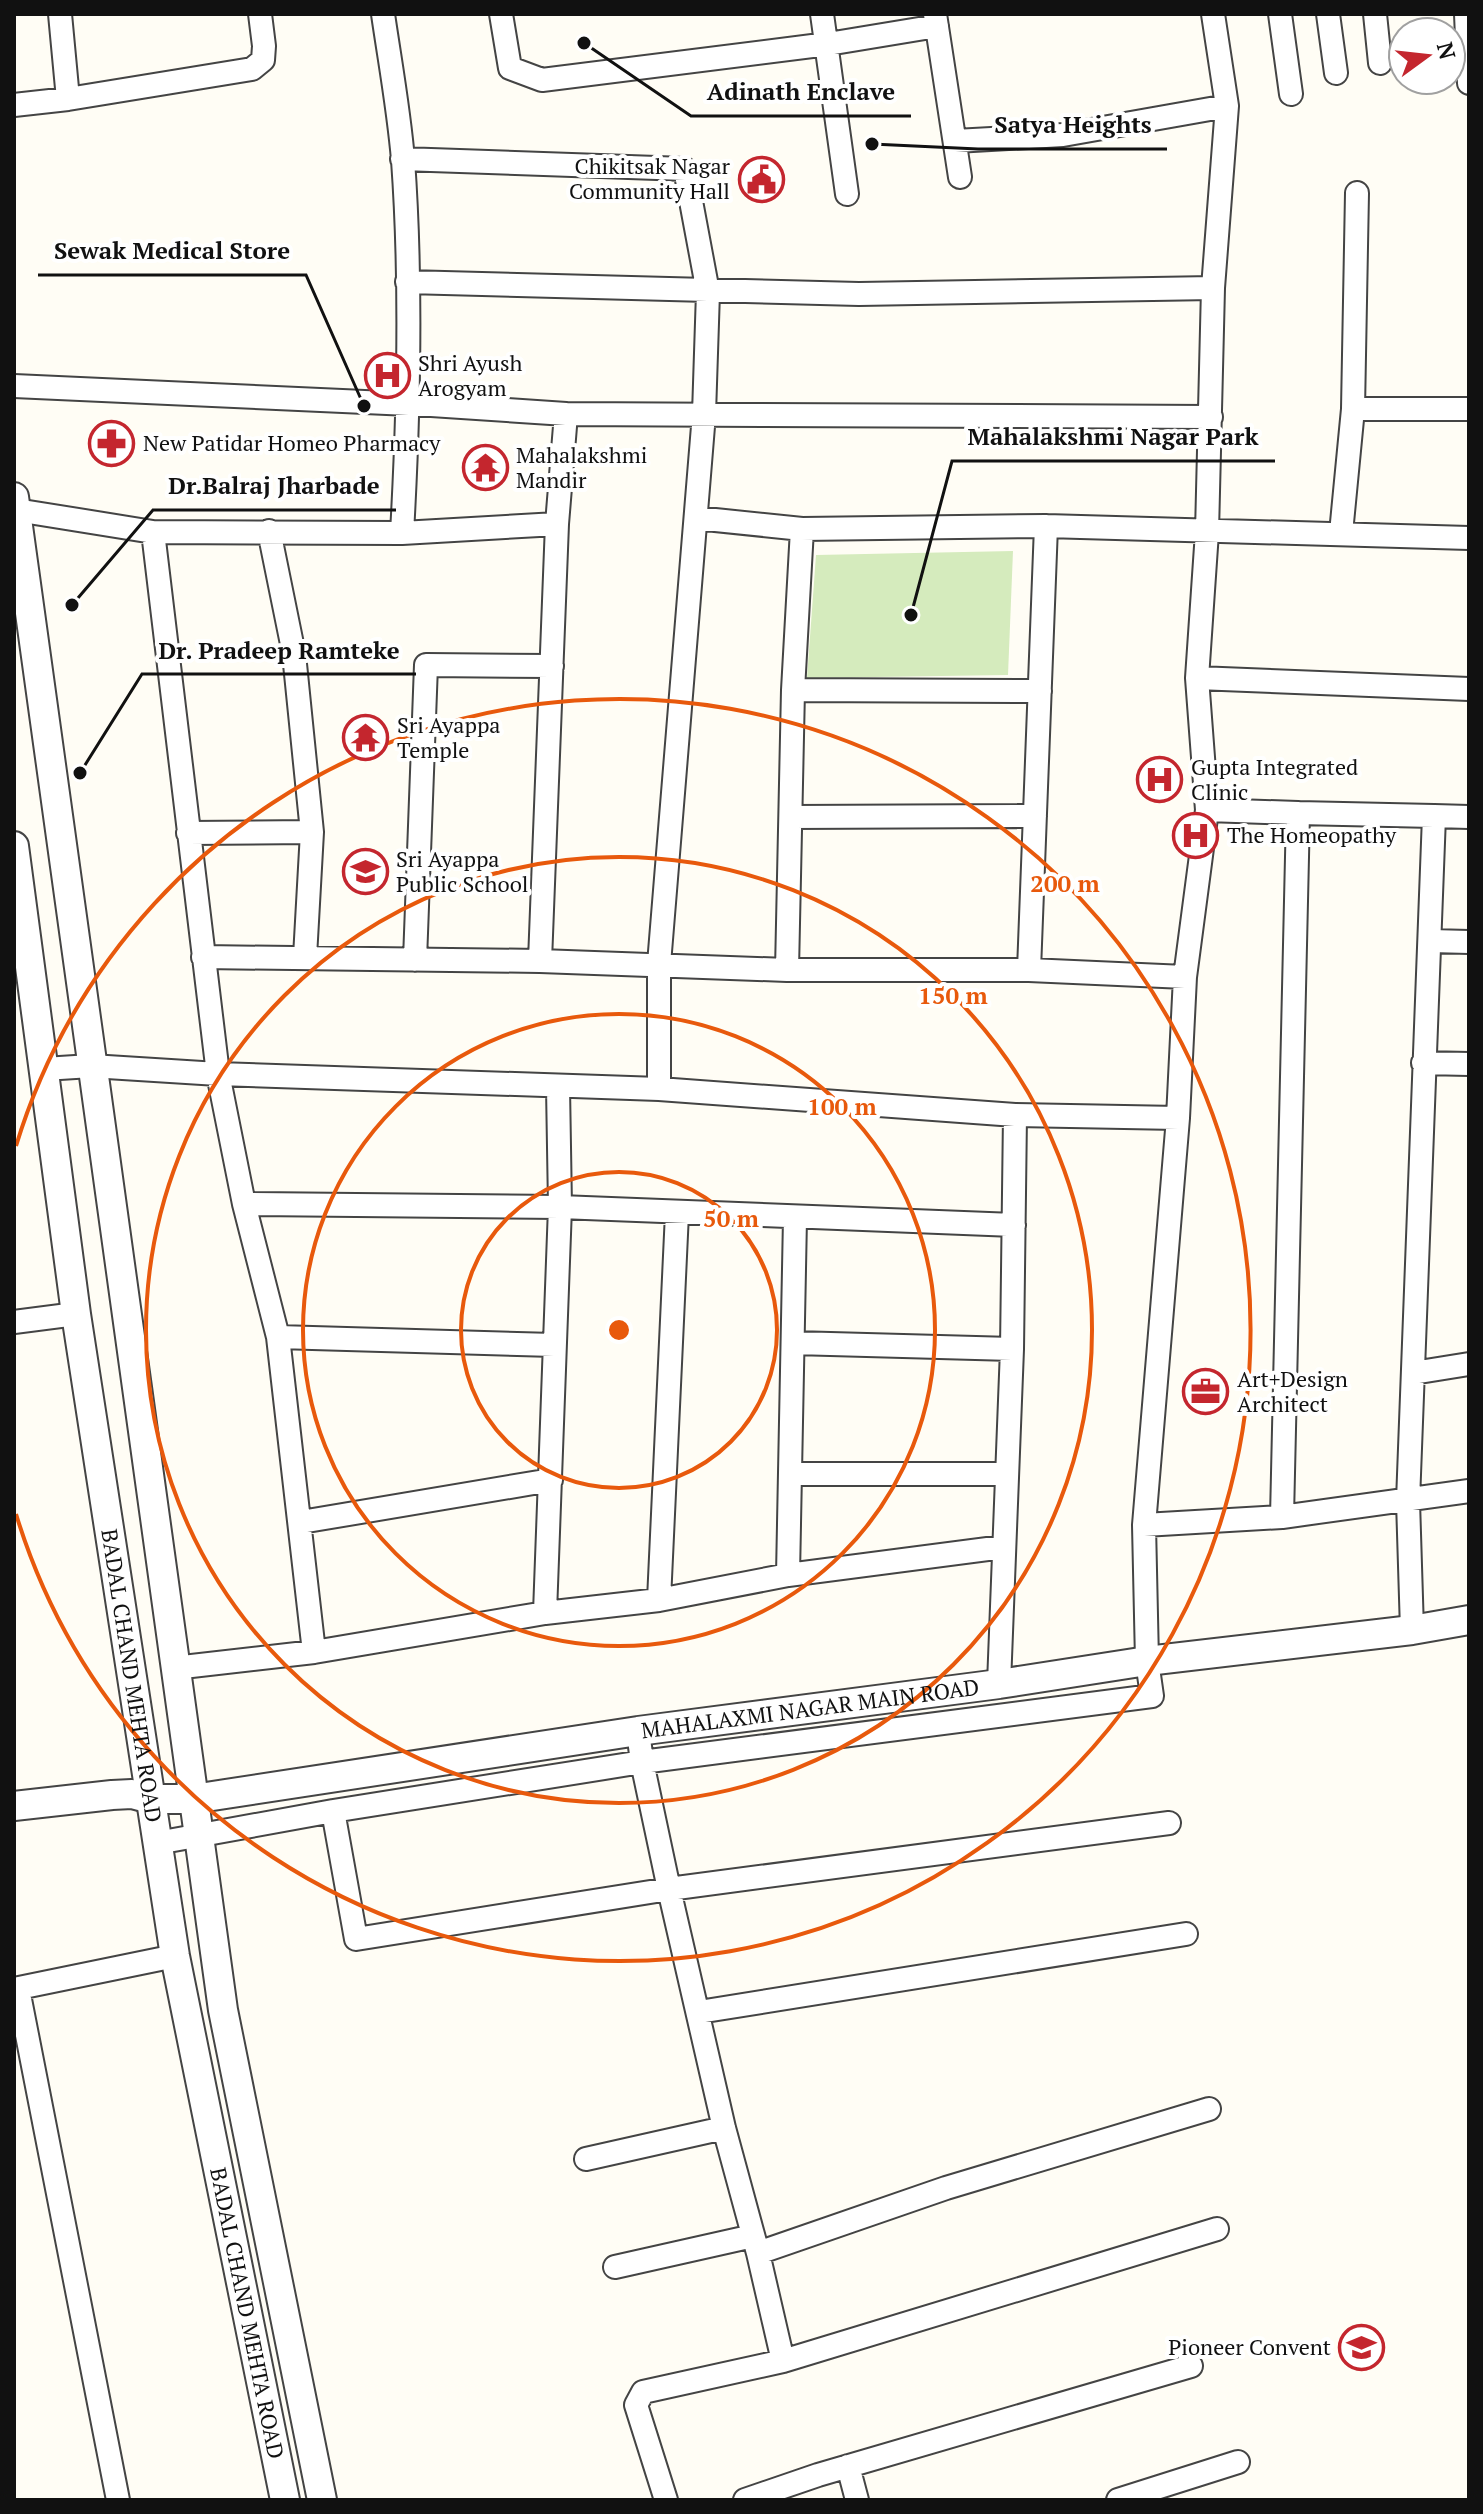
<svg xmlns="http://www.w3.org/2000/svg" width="1483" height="2514" font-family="'PT Serif',serif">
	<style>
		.green { fill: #d5ebbd }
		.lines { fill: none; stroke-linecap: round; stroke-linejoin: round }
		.minor-casing { stroke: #444; stroke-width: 26 }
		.tertiary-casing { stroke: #444; stroke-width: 32 }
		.minor { stroke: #fff; stroke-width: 22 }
		.tertiary { stroke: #fff; stroke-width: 28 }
		.ring { fill: none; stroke: #e8590c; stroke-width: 4 }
		.labels { text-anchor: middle; stroke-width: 8; stroke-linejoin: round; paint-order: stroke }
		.poi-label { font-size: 22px; fill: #111; stroke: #fff; text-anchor: start }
		.street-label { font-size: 22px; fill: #111; stroke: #fff }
		.centre { fill: #e8590c; stroke: #fff; stroke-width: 4 }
		.ring-label { font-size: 24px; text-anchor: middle; font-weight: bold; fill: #e8590c; stroke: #fff; stroke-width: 8; stroke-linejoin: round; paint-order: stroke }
		.leader { fill: none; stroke: #111; stroke-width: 3 }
		.callout-dot { fill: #111; stroke: #fff; stroke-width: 3 }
		.callout-label { font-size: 24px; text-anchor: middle; font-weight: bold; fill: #111; stroke: #fff; stroke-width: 8; stroke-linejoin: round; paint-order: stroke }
	</style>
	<rect width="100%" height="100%" fill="#fffdf5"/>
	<path class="green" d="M1013 551 1008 675 807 678 816 555Z"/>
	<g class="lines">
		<defs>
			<path id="minor" d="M60 14 68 99 252 69 263 60 264 46 260 14
				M383 14C390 62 399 111 403 160 412 284 409 409 402 533
				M501 14 510 68 542 80 828 44 937 26
				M822 14 847 194
				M935 14 960 177
				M1280 14 1291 94
				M1328 14 1336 73
				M1375 14 1380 63
				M1466 14 1469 83
				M14 105 68 99
				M955 141 1063 135 1227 106
				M402 159 685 169 708 292 704 414 659 964V1089
				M1357 193 1353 409H1469
				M407 282 859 294 1213 288
				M14 386 431 405 566 414 1211 417
				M16 510 153 532 402 533 557 524
				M696 518 802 529 1046 526 1469 538
				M269 531 294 654 312 832 305 957
				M153 532 218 1074 244 1204 278 1337 314 1652
				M1341 533 1353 409
				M1197 678 1469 689
				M793 690 1040 691
				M1298 813 1434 816 1408 1501 1412 1630
				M1434 816 1469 817
				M791 817 1035 816
				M188 833 312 832
				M1431 941 1469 942
				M203 957 540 961 787 970H1029L1185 977
				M415 960 426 665 552 666
				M540 961 557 524 566 414
				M787 970 793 690 802 529
				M1029 970 1046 526
				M1423 1063 1469 1064
				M44 1069 91 1066 218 1074 659 1089 1015 1115 1178 1118
				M244 1204 560 1207 1014 1225
				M14 1322 76 1314
				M278 1337 554 1345
				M794 1343 1012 1349
				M1413 1373 1469 1364
				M790 1474H1007
				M1282 1517 1469 1491
				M301 1522 551 1480
				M1144 1525 1282 1517 1298 813 1207 810
				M788 1575 795 1218
				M659 1600 677 1213
				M545 1613 560 1207 558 1087
				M174 1668 314 1652 545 1613 659 1600 788 1575 1003 1547
				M999 1684 1012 1349 1015 1115
				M638 1731 642 1762 669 1889 724 2128 758 2253 783 2361
				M333 1811 356 1939 669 1889 1169 1823
				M157 1843 333 1811 642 1762 1152 1696 1147 1661 1144 1525 1178 1118 1185 977 1207 810 1197 678 1207 532 1213 288 1227 106 1213 14
				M14 1989 175 1956
				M18 1989 118 2500
				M699 2012 1186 1934
				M586 2159 724 2128
				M758 2253 946 2188 1209 2109
				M615 2267 753 2236
				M848 2466 857 2500
				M666 2500 636 2405 643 2392 783 2361 1217 2229
				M745 2500 818 2475 1191 2366
				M1118 2500 1238 2462"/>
			<g id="tertiary">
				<path d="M14 497 223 2010 322 2500"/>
				<path id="s1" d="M14 846 76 1314 175 1956 285 2500"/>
				<path id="s2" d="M14 1806 112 1795 132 1794 151 1799H193L638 1731 999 1684 1147 1661 1412 1630 1469 1620"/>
			</g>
		</defs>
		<use href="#minor" class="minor-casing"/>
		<use href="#tertiary" class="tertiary-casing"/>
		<use href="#minor" class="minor"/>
		<use href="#tertiary" class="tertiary"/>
	</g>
	<g class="ring">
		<circle cx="619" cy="1330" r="158"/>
		<circle cx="619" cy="1330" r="316"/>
		<circle cx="619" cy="1330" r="473"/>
		<path d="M16 1146A631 631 0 1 1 16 1514"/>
	</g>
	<defs>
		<symbol id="civic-ring" viewBox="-11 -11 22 22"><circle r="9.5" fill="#fff" stroke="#c4262e" stroke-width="1.5"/><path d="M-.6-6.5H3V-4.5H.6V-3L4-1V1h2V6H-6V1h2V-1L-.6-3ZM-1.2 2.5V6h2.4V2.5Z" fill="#c4262e"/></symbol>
		<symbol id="hospital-ring" viewBox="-11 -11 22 22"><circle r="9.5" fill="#fff" stroke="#c4262e" stroke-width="1.5"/><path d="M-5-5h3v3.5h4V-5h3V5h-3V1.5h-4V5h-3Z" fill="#c4262e"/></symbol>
		<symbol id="pharmacy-ring" viewBox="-11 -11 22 22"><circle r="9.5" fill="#fff" stroke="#c4262e" stroke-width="1.5"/><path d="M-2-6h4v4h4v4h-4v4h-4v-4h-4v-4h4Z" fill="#c4262e"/></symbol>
		<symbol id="temple-ring" viewBox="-11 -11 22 22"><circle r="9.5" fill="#fff" stroke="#c4262e" stroke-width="1.5"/><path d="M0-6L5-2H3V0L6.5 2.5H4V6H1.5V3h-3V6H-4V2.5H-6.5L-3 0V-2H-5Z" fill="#c4262e"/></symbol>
		<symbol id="school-ring" viewBox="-11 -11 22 22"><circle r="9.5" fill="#fff" stroke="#c4262e" stroke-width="1.5"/><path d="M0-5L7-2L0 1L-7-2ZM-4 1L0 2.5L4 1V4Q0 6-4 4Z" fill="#c4262e"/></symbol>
		<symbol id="office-ring" viewBox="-11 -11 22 22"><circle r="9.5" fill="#fff" stroke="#c4262e" stroke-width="1.5"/><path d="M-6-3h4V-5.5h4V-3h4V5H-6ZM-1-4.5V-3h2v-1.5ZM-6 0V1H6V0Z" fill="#c4262e"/></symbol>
	</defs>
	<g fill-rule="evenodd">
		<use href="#civic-ring" x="736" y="154" width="51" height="51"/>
		<use href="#hospital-ring" x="362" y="350" width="51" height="51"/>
		<use href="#pharmacy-ring" x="86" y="418" width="51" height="51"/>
		<use href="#temple-ring" x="460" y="442" width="51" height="51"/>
		<use href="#temple-ring" x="340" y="712" width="51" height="51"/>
		<use href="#hospital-ring" x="1134" y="754" width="51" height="51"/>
		<use href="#hospital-ring" x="1170" y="810" width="51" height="51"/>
		<use href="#school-ring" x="340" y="846" width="51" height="51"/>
		<use href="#office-ring" x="1180" y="1366" width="51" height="51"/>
		<use href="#school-ring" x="1336" y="2322" width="51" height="51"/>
	</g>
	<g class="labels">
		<g class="poi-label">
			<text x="730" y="174" text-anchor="end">Chikitsak Nagar<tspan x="730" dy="25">Community Hall</tspan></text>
			<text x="418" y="371">Shri Ayush<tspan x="418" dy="25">Arogyam</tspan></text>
			<text x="143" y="451">New Patidar Homeo Pharmacy</text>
			<text x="516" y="463">Mahalakshmi<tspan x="516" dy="25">Mandir</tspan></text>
			<text x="397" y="733">Sri Ayappa<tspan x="397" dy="25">Temple</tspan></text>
			<text x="1191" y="775">Gupta Integrated<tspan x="1191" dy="25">Clinic</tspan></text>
			<text x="1227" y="843">The Homeopathy</text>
			<text x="396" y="867">Sri Ayappa<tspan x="396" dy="25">Public School</tspan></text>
			<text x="1237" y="1387">Art+Design<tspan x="1237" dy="25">Architect</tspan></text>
			<text x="1331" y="2355" text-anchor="end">Pioneer Convent</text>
		</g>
		<g class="street-label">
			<text dy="8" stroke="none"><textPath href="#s1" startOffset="838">BADAL CHAND MEHTA ROAD</textPath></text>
			<text dy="8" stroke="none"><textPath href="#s2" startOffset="804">MAHALAXMI NAGAR MAIN ROAD</textPath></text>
			<text dy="8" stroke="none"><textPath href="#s1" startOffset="1486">BADAL CHAND MEHTA ROAD</textPath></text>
		</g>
	</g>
	<circle cx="619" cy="1330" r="12" class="centre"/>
	<g class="ring-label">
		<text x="1065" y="892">200 m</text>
		<text x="953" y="1004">150 m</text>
		<text x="842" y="1115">100 m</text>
		<text x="731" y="1227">50 m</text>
	</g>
	<path class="leader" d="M584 43L691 116H911M872 144L978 149H1167M364 406L306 275H38M911 615L952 461H1275M72 605L153 510H396M80 773L142 674H416"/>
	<g class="callout-dot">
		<circle cx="584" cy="43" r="8"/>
		<circle cx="872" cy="144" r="8"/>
		<circle cx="364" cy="406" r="8"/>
		<circle cx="911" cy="615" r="8"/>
		<circle cx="72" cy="605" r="8"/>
		<circle cx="80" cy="773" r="8"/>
	</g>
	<g class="callout-label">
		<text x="801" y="100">Adinath Enclave</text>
		<text x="1073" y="133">Satya Heights</text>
		<text x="172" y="259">Sewak Medical Store</text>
		<text x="1113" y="445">Mahalakshmi Nagar Park</text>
		<text x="274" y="494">Dr.Balraj Jharbade</text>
		<text x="279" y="659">Dr. Pradeep Ramteke</text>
	</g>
	<rect width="1483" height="2514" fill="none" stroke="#111111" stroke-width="32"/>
	<g transform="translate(1427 56) rotate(75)"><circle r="38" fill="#ffffff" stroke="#a0a0a0" stroke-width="2"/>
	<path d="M0-6L14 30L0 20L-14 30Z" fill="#c4262e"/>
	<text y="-12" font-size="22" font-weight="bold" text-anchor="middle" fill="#111111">N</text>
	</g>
</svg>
